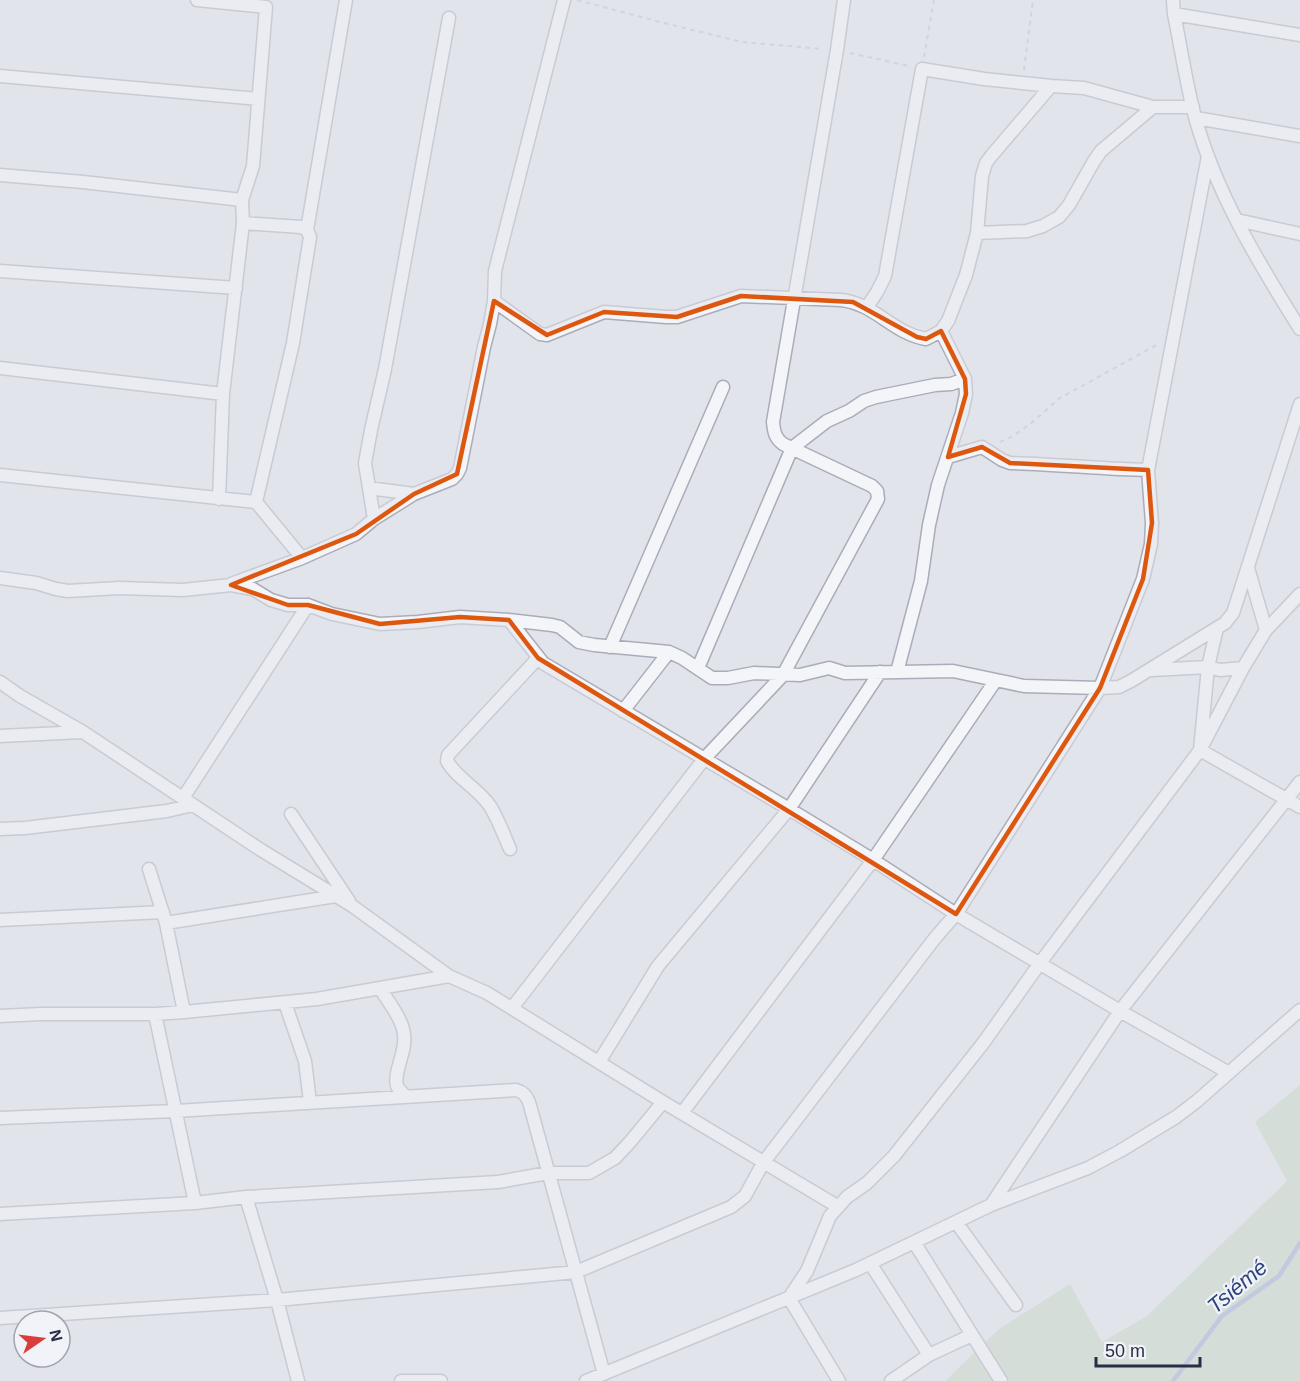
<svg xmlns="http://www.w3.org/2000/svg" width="1300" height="1381" font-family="Arial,sans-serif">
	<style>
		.green { fill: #c3d6c1 }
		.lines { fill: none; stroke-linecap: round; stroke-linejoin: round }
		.stream { stroke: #99aace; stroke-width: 4.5 }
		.minor-casing { stroke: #aaadb9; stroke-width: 15 }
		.path { stroke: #bfc1ca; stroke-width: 2; stroke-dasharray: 4.5 4.5; stroke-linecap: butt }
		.minor { stroke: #f4f5f9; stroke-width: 12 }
		.marked { fill: none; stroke: #de570f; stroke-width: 4.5; stroke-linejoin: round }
		.labels { text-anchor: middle; stroke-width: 4.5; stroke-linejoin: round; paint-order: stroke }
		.water-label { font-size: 22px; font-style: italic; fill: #2d447d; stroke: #f1f3f8 }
	</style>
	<rect width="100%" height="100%" fill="#e1e4eb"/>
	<path class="green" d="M1300 1085V1381H945L999 1329 1070 1284 1102 1342 1147 1316 1287 1181 1255 1122Z"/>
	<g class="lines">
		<path class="stream" d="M1173 1381 1222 1316 1279 1276 1300 1243"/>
		<defs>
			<path id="minor" d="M197 0 266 7 253 166 242 200 243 223 223 394 219 499
				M1173 0 1174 14C1181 48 1186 83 1195 117 1216 193 1258 262 1300 329
				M1174 14 1300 35
				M0 76 258 99
				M1196 118 1300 136
				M0 175 83 182 242 200
				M1237 220 1300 234
				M243 223 301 227 307 230 310 237 293 343 256 502
				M307 230 346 0
				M977 233 1027 231 1043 226 1059 217 1069 205 1094 161 1101 151 1153 107
				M0 271 236 288
				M494 301 540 334 547 335 604 312 666 317H677L741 296 841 300C876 304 892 333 926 339L941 331 948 321 966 275 977 233 982 176 986 163 992 155 1051 86
				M867 307 877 292 885 276 922 69 984 79 1051 86 1084 88 1153 107H1193
				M0 368 223 394
				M948 457 982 447 1002 460 1010 463C1056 464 1102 469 1148 470
				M0 475 256 502 302 558
				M369 488 414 494
				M374 519 365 463 371 430 385 369 449 18
				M1248 568 1266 630
				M0 578 36 583 56 589 68 591 119 588 183 590 231 585 253 589 271 600 288 605H308L332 614 380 624 418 622 460 617 509 620 552 625 560 627 579 642 594 645 669 652 682 658 712 678H728L754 673 800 675 829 668 845 673 953 671 1024 686 1100 688 1119 687 1131 681 1225 623 1233 613 1300 404
				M231 584 302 558 356 534 374 519 414 494 452 479 457 474 460 468 484 347 490 324 494 301 495 271 564 0
				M509 620 543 663 789 809 873 860 956 914 1120 1011 1229 1073
				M1217 628 1208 667 1200 750 1300 807
				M610 647 723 387
				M698 668 792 448 827 421 849 411 864 401 876 397 935 385 951 384 965 379
				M1152 670 1208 667 1220 670 1243 668
				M897 672 921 581 929 525 938 485 962 413 966 394 965 379 941 331
				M0 682 20 696 83 732 261 850 351 905 449 976 487 993 663 1102 837 1206
				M623 711 669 652
				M0 736 82 732
				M183 798 308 605
				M291 814 349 901
				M0 829 25 828 167 811 193 805
				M510 849C504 835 498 819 490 806 478 788 457 779 447 761L448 755 538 658
				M149 869 166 923 184 1012
				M0 920 163 912
				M166 923 336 896
				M380 988C388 1002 402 1018 404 1034 407 1051 393 1072 397 1086 399 1090 403 1093 406 1097
				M285 1003 305 1061 310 1102
				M512 1008 704 759 783 675 878 499 877 491 872 486 783 444C775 438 774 432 773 422L837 50 844 0
				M155 1014 195 1203
				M0 1016 41 1014H155L184 1012 317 999 449 976
				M599 1062 658 966 789 809 880 672
				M682 1113 873 860 996 680
				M0 1118 176 1111 516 1090C523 1092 526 1095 529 1102L604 1374
				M246 1197 277 1300 298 1381
				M991 1205 1120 1011 1300 782
				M0 1214 195 1203 246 1197 498 1182 548 1173H589L615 1158 630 1142 663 1102
				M956 1222 1016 1305
				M914 1242 1001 1381
				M870 1263 929 1355
				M0 1318 277 1300 576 1272 731 1207 745 1196 763 1163 935 938 956 914 1100 688 1143 579 1151 544 1152 523 1148 470 1208 156
				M401 1381H441
				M586 1381 856 1270 991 1205 1088 1168 1120 1151 1176 1117 1197 1101 1300 1010
				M839 1381 789 1298 807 1271 830 1216 847 1197 867 1183 894 1156 984 1042 1040 963 1200 750 1243 668 1266 630 1300 594
				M891 1381 929 1355 972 1335"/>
		</defs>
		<use href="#minor" class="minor-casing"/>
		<path class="path" d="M577 0 660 22 742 42 823 49
			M850 53 909 66
			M924 57 934 0
			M1024 70 1033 0
			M1000 442 1013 436 1029 425 1060 398 1160 343"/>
		<use href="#minor" class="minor"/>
	</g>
	<path d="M0 0H1300V1381H0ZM741 296 853 302 917 337 926 339 941 331 965 379 966 394 948 457 982 447 1010 463 1148 470 1152 523 1143 579 1100 688 956 914 538 658 509 620 460 617 380 624 308 605H288L231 585 356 534 414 494 457 474 494 301 547 335 604 312 677 317Z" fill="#e1e4eb" fill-opacity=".55" fill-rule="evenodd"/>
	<path class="marked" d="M741 296 853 302 917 337 926 339 941 331 965 379 966 394 948 457 982 447 1010 463 1148 470 1152 523 1143 579 1100 688 956 914 538 658 509 620 460 617 380 624 308 605H288L231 585 356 534 414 494 457 474 494 301 547 335 604 312 677 317Z"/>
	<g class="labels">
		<g class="water-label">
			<text transform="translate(1237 1286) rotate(-40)" y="8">Tsiémé</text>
		</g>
	</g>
	<g transform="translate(42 1339) rotate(76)"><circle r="28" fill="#f1f3f8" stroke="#a1a4b0" stroke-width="1.5"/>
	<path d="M0-4.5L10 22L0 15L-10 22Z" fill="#db3d3b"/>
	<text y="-9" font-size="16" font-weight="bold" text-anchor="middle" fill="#282e45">N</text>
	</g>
	<path d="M1096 1357v9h104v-9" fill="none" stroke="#282e45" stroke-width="3"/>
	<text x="1105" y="1357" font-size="18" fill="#282e45" stroke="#f1f3f8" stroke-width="4.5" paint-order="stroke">50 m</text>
</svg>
